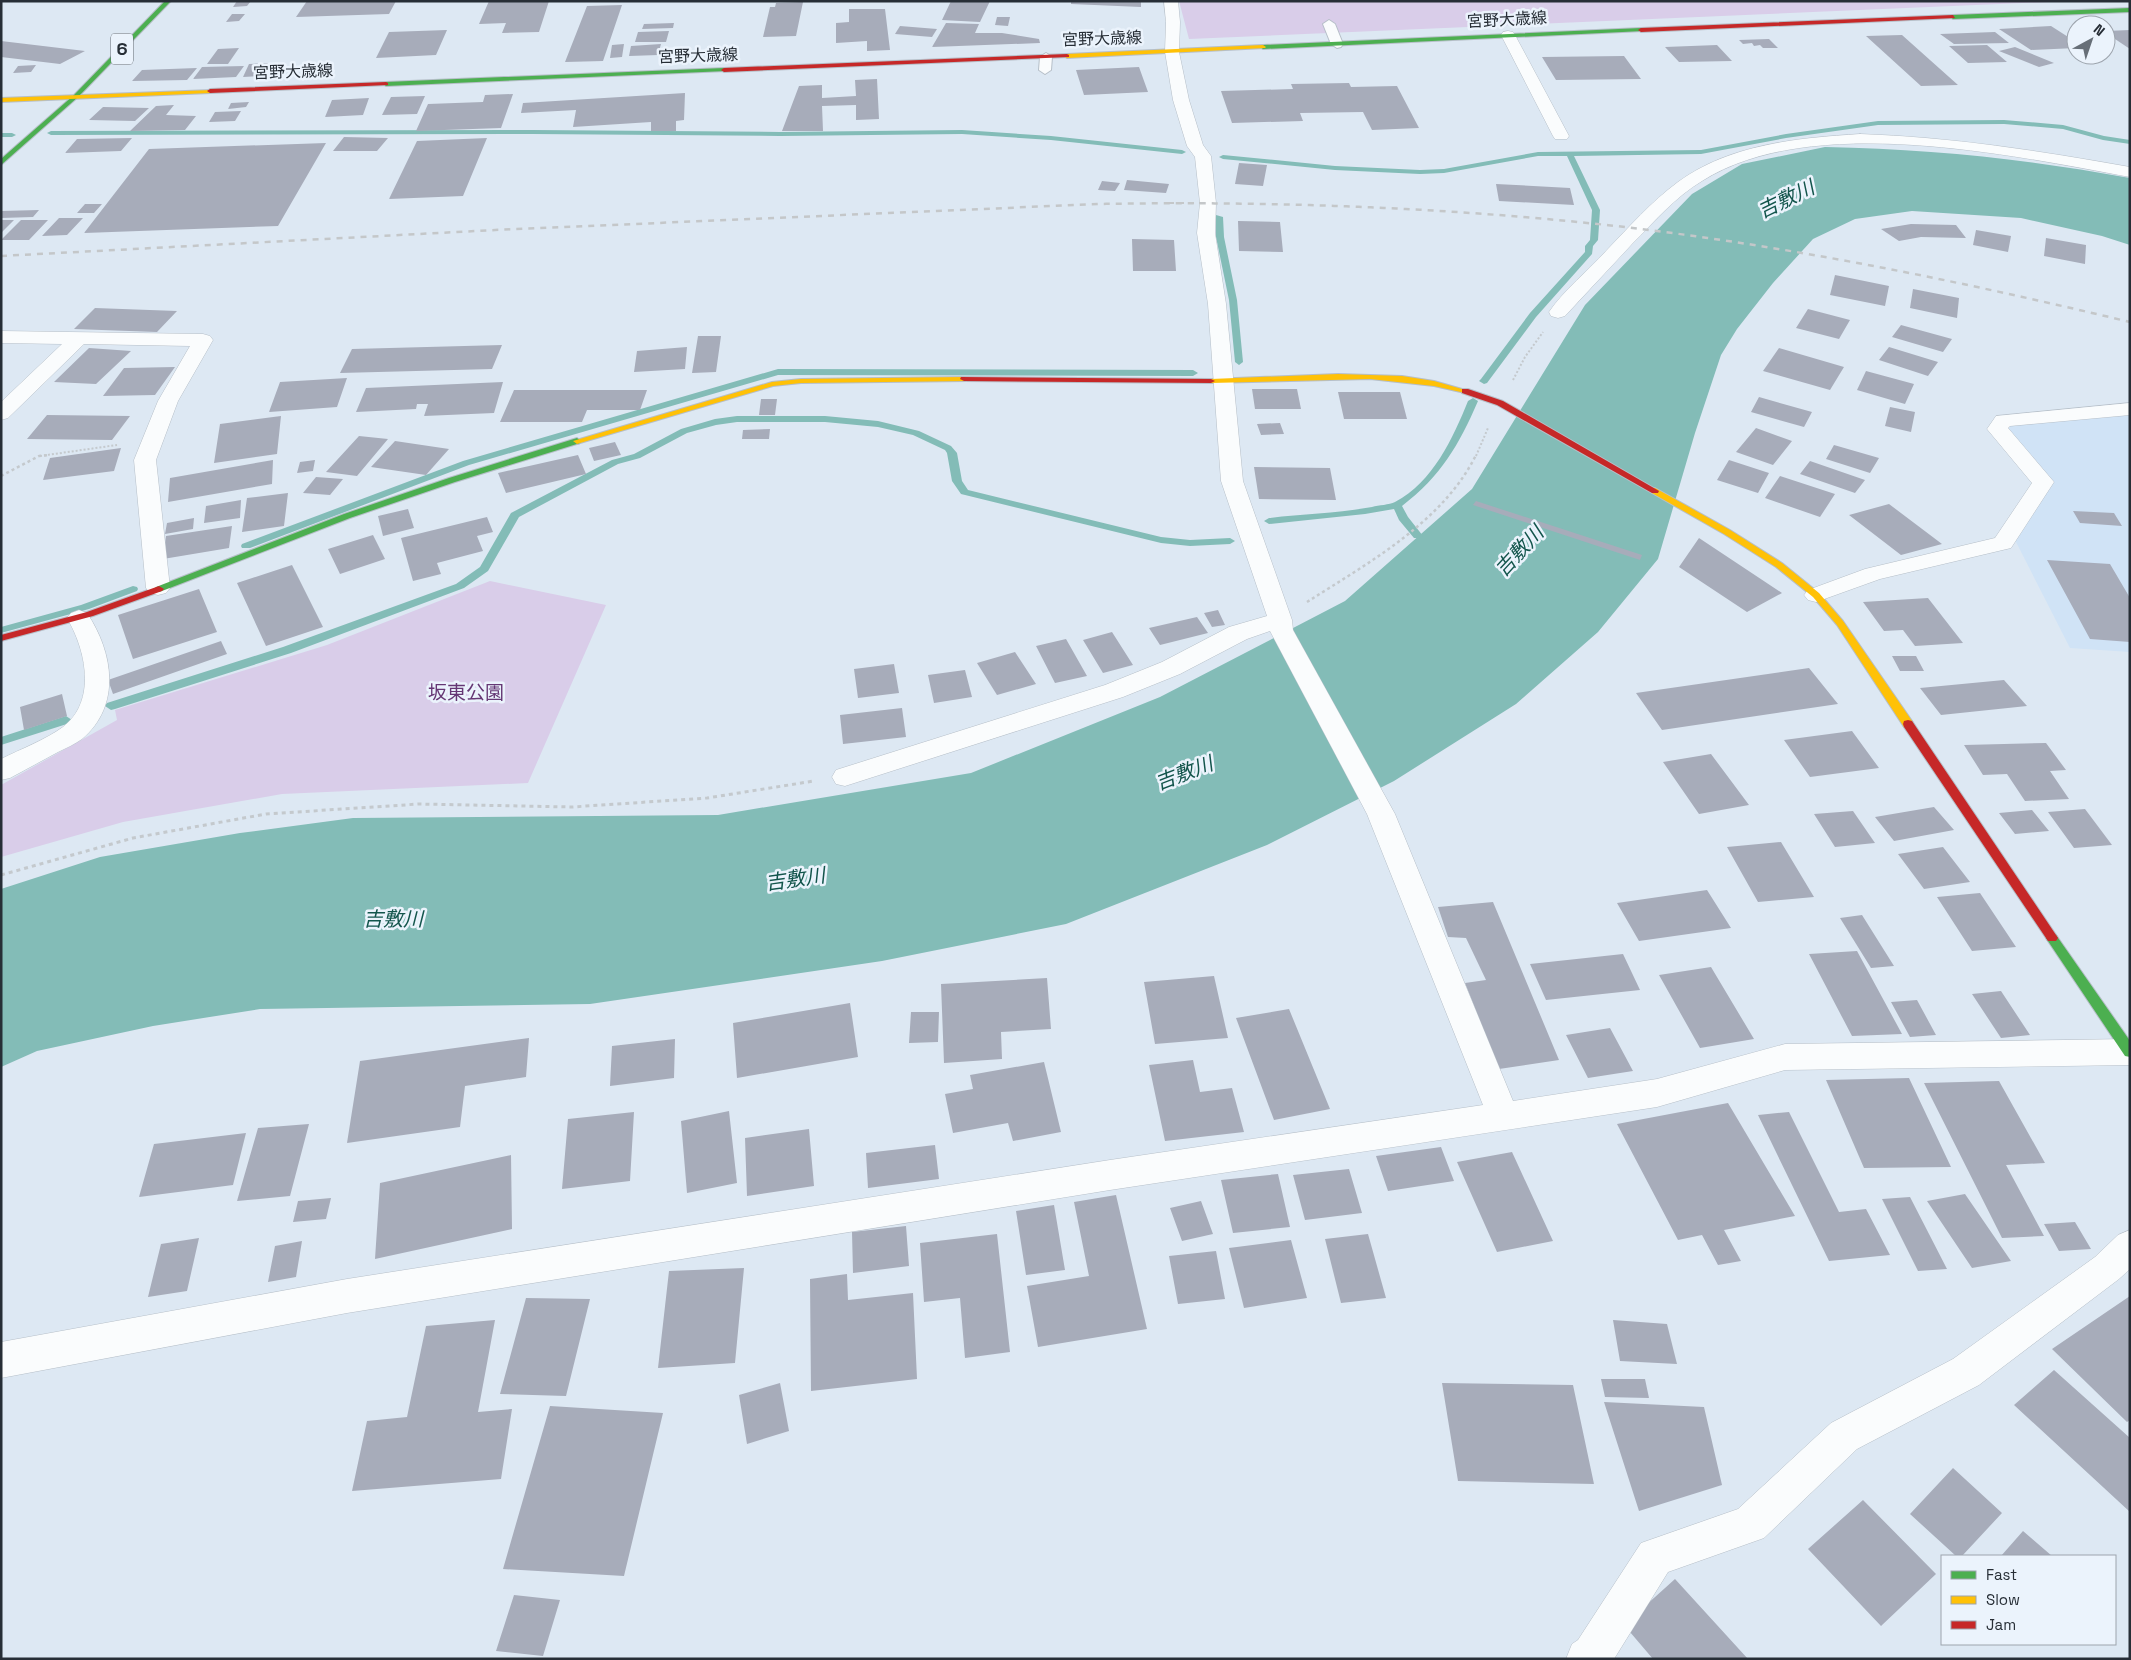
<svg xmlns="http://www.w3.org/2000/svg" width="2131" height="1660" font-family="'Space Grotesk','Noto Sans JP',sans-serif">
	<style>
		.built { fill: #d0e3f6 }
		.green { fill: #d9cde9 }
		.water { fill: #83bcb7 }
		.lines { fill: none; stroke-linecap: round; stroke-linejoin: round }
		.stream { fill: #83bcb7; fill-rule: evenodd }
		.building { fill: #a7acba }
		.lane-casing { stroke: #b6bfc8; stroke-width: 2 }
		.street-casing { stroke: #b6bfc8; stroke-width: 1 }
		.fast-casing { stroke: #b6bfc8; stroke-width: 2 }
		.slow-casing { stroke: #b6bfc8; stroke-width: 2 }
		.jam-casing { stroke: #b6bfc8; stroke-width: 2 }
		.path-far2 { stroke: #c4c9cd; stroke-width: 2; stroke-dasharray: 2 2; stroke-linecap: butt }
		.path-far1 { stroke: #c4c9cd; stroke-width: 2.5; stroke-dasharray: 3 3; stroke-linecap: butt }
		.path { stroke: #c4c9cd; stroke-width: 3; stroke-dasharray: 4 4; stroke-linecap: butt }
		.lane { fill: #fafcfd; fill-rule: evenodd }
		.street { fill: #fafcfd; fill-rule: evenodd }
		.fast { fill: #4caf50; fill-rule: evenodd }
		.slow { fill: #ffc107; fill-rule: evenodd }
		.jam { fill: #c62828; fill-rule: evenodd }
		.rail-far1 { stroke: #c4c7c9; stroke-width: 2; stroke-dasharray: 5 5; stroke-linecap: butt }
		.rail { stroke: #c4c7c9; stroke-width: 2.5; stroke-dasharray: 6 6; stroke-linecap: butt }
		.labels { text-anchor: middle; stroke-width: 5; stroke-linejoin: round; paint-order: stroke }
		.far-street-label { font-size: 16px; fill: #272e36; stroke: #ebf3fc }
		.shield { fill: #ebf3fc; stroke: #626971; stroke-width: 1 }
		.shield-label { font-size: 18px; font-weight: bold; fill: #272e36 }
		.park-label { font-size: 19px; fill: #653774; stroke: #ebf3fc }
		.water-label { font-size: 20px; font-style: italic; fill: #13554c; stroke: #ebf3fc }
	</style>
	<rect width="100%" height="100%" fill="#dde8f3"/>
	<path class="built" d="M2130 414V652L2070 648 2015 540 2051 482 2004 424Z"/>
	<path class="green" d="M1179 1H2071L1189 39Z
		M490 581 606 605 528 783 282 794 123 822 1 857V785L117 720 115 710 327 645Z"/>
	<path class="water" d="M1825 147C1931 149 2026 159 2130 178V245L2102 236 2021 218 1912 211 1855 219 1813 239 1773 283 1737 329 1721 355 1695 433 1658 559 1598 632 1516 704 1394 781 1267 845 1066 924 882 961 590 1004 260 1009 153 1026 37 1051 1 1067V889L100 857 240 833 353 818 718 815 971 773 1160 697 1345 601 1472 489 1585 305 1692 194 1742 164Z"/>
	<g class="lines">
		<path class="stream" d="M2004 120 2063 125 2104 136 2130 140V144L2103 140 2063 129 2004 124 1878 125 1786 138 1701 154 1574 156 1600 210 1598 240 1593 246 1592 254 1536 317 1487 383 1484 384 1479 381 1481 379 1530 313 1585 252V246L1590 240 1592 210 1567 156H1538L1444 173 1420 174 1335 170 1223 159 1219 157 1223 155 1335 166 1420 170 1444 169 1538 152 1701 150 1786 134 1878 121Z
			M533 130 780 132 962 130 1051 136 1182 150 1186 152 1182 154 1051 140 962 134 780 136 533 134 51 135 47 133 51 131Z
			M1 133H12L16 135 12 137H1Z
			M1216 215 1223 217 1224 237 1237 300 1243 362 1239 365 1235 362 1229 300 1216 237Z
			M778 369 1193 370 1198 373 1193 376 778 375 469 465 250 548H242L241 546 242 544 463 461Z
			M1473 398 1478 401C1459 445 1441 476 1402 506L1408 517 1423 536 1422 538H1414L1399 520 1394 509 1365 514 1269 524 1264 521 1269 518C1303 514 1339 513 1372 507 1379 505 1389 505 1395 502 1433 482 1453 438 1468 401Z
			M737 416H825L878 421 919 431 951 446 957 453 962 481 968 490 1161 537 1190 540 1230 538 1235 541 1230 544 1190 546 1161 543 961 494 952 481 947 453 945 450 913 435 878 427 825 422H737L716 425 687 433 640 458 618 464 519 517 488 571 464 588 291 653 115 709 111 710 105 706 107 703 283 647 456 584 480 567 511 513 612 460 634 454 681 429 715 419Z
			M133 586 137 587 138 589 137 591 89 609 1 633V627L81 605Z
			M66 716 72 720 70 723 1 745V737Z"/>
	</g>
	<path class="building" d="M237 1H251L247 6 233 7Z
		M307 1H396L389 14 296 17Z
		M489 1H549L539 32 502 33 506 23 479 24Z
		M951 1H990L980 22 942 20Z
		M1071 1H1141V7L1071 4Z
		M803 2 796 36 763 37 770 7H775L776 3Z
		M622 5 603 61 565 62 587 6Z
		M849 9H885L890 50 867 51V41L836 43V23L849 22Z
		M232 14H245L239 21 226 22Z
		M997 17H1010L1008 26 995 25Z
		M674 23 673 28 642 29 644 24Z
		M946 23 979 24 975 33H1002L1039 39 1040 43 932 47Z
		M900 26 937 29 932 37 895 34Z
		M2051 26 2076 42V48L2031 50 1999 29Z
		M447 30 436 55 376 58 389 32Z
		M2130 30V49L2106 33V31Z
		M669 31 666 42H635L638 32Z
		M1995 32 2009 43 1954 44 1940 34Z
		M1902 35 1958 85 1921 86 1866 36Z
		M1769 39 1778 48H1763L1760 45 1754 46 1752 43 1743 44 1739 40Z
		M1 41 85 51 60 64 1 57Z
		M624 44 622 57 610 58 612 45Z
		M661 44 658 55 629 56 631 46Z
		M1717 45 1732 61 1679 62 1665 47Z
		M1987 45 2007 62 1968 63 1949 46Z
		M2015 47 2054 63 2039 67 1999 51Z
		M239 48 228 64H207L218 49Z
		M662 54H680L678 62H660Z
		M1624 56 1641 79 1556 80 1542 57Z
		M268 63 263 76 243 77 249 64Z
		M36 65 31 72 13 73 18 66Z
		M244 66 236 77 193 79 202 67Z
		M1139 67 1148 92 1084 95 1076 70Z
		M197 68 187 80 132 81 142 70Z
		M877 79 879 119 856 120V105L822 106 823 131H782L799 86 822 85V98L856 96 855 80Z
		M1349 83 1351 87 1397 86 1419 128 1372 130 1363 112 1300 113 1303 121 1232 123 1221 91 1293 89 1291 84Z
		M685 93 684 120 676 121V131H651V122L573 127 576 110 521 113 523 103Z
		M513 94 501 128 416 131 428 104 483 102 485 95Z
		M425 96 417 114 382 115 391 97Z
		M369 98 363 115 325 117 332 100Z
		M249 102 246 107 228 109 231 103Z
		M174 105 166 115 196 116 185 130 130 131 156 106Z
		M103 107 149 108 135 121 89 120Z
		M241 111 235 121 209 122 215 112Z
		M344 137 388 138 377 151H333Z
		M132 138 121 151 65 153 77 139Z
		M487 138 463 196 389 199 417 141Z
		M326 143 278 226 84 233 149 149Z
		M1239 163 1267 165 1263 186 1235 184Z
		M1127 180 1169 184 1166 193 1124 190Z
		M1102 181 1120 183 1115 191 1098 190Z
		M1496 184 1570 188 1574 205 1499 201Z
		M85 204H102L94 213H77Z
		M39 210 33 217 1 218V211Z
		M59 218H83L67 235 42 236Z
		M1 220H14L1 233Z
		M21 220H48L29 240H1Z
		M1238 221 1280 222 1283 252 1239 251Z
		M1911 224 1956 225 1966 238 1921 237 1899 241 1881 229Z
		M1976 230 2011 236 2008 252 1973 245Z
		M2046 238 2086 245 2085 264 2044 256Z
		M1132 239 1174 240 1176 271H1133Z
		M1835 275 1889 286 1885 306 1830 295Z
		M1913 289 1959 298 1957 318 1910 308Z
		M95 308 177 311 157 332 74 329Z
		M1808 309 1850 320 1839 339 1796 328Z
		M1901 325 1952 339 1943 352 1892 337Z
		M698 336H721L716 372 692 373Z
		M502 345 492 369 340 373 352 349Z
		M687 347 685 369 634 372 637 351Z
		M1889 347 1938 362 1928 376 1879 360Z
		M89 348 131 351 96 384 54 382Z
		M1779 348 1844 367 1830 390 1763 371Z
		M175 367 155 395 103 396 124 368Z
		M1866 371 1914 384 1905 404 1857 390Z
		M347 378 337 407 269 412 280 382Z
		M503 382 494 413 424 416 428 404H417L416 409 356 412 366 388Z
		M1252 389H1297L1301 409H1255Z
		M514 390H647L640 410H587L582 422H500Z
		M1338 392H1400L1407 419H1344Z
		M1759 397 1812 412 1804 427 1751 412Z
		M761 399H777L775 415H759Z
		M1890 407 1915 412 1911 432 1885 426Z
		M47 415 130 416 112 440 27 439Z
		M281 416 277 454 214 463 220 424Z
		M1280 423 1284 434 1261 435 1257 424Z
		M1756 428 1792 441 1773 465 1736 452Z
		M770 429 769 439H742L743 430Z
		M359 436 388 439 357 476 326 472Z
		M395 441 449 449 426 475 371 467Z
		M615 442 621 455 594 461 589 448Z
		M1834 445 1879 458 1870 473 1826 459Z
		M121 448 114 471 43 480 50 458Z
		M578 455 586 474 506 493 498 473Z
		M273 460 272 484 168 502 170 478Z
		M315 460 313 471 297 473 300 462Z
		M1729 460 1769 473 1758 493 1717 480Z
		M1810 461 1865 480 1855 493 1800 474Z
		M1254 467 1330 468 1336 500 1259 499Z
		M1780 476 1835 494 1820 517 1765 498Z
		M316 477 343 479 330 495 303 493Z
		M288 493 284 526 242 532 247 498Z
		M241 500 240 518 204 523 206 506Z
		M1476 501 1642 555 1640 560 1473 505Z
		M1889 504 1942 544 1901 555 1849 515Z
		M408 509 414 528 383 536 378 516Z
		M2073 511 2114 513 2122 526 2080 523Z
		M487 517 493 532 477 536 483 551 437 563 441 574 413 581 401 538Z
		M194 518 193 529 165 534 167 523Z
		M232 526 229 548 163 559 166 536Z
		M373 535 385 559 340 574 328 549Z
		M1699 538 1782 593 1747 612 1679 567Z
		M2047 560 2110 564 2130 598V642L2090 639Z
		M292 565 323 627 266 646 237 583Z
		M199 589 217 632 133 659 118 615Z
		M1928 598 1963 643 1915 646 1903 630 1884 631 1863 602Z
		M1218 610 1225 625 1212 627 1204 613Z
		M1197 617 1208 633 1160 645 1149 628Z
		M1112 632 1133 665 1103 673 1083 640Z
		M1066 639 1087 676 1055 683 1036 646Z
		M221 641 227 654 113 694 108 680Z
		M1015 652 1036 684 997 695 977 663Z
		M1892 656H1916L1924 671H1900Z
		M894 664 899 693 858 698 854 669Z
		M1809 668 1838 704 1662 730 1636 693Z
		M965 670 972 697 934 703 928 675Z
		M2004 680 2027 706 1941 715 1920 688Z
		M62 694 67 716 24 730 20 707Z
		M902 708 906 737 843 744 840 715Z
		M1852 731 1879 768 1810 777 1784 740Z
		M2046 743 2066 770 2050 771 2069 799 2025 801 2007 774 1983 775 1964 745Z
		M1711 754 1749 805 1699 814 1663 762Z
		M1934 807 1954 830 1894 841 1875 817Z
		M2085 809 2112 845 2074 848 2048 812Z
		M2032 810 2049 831 2015 834 1999 813Z
		M1853 811 1875 843 1835 847 1814 814Z
		M1781 842 1814 897 1758 902 1727 847Z
		M1943 847 1970 882 1924 889 1898 854Z
		M1707 890 1731 928 1639 941 1617 903Z
		M1980 893 2016 947 1972 951 1937 897Z
		M1493 902 1559 1060 1499 1069 1465 983 1486 980 1466 938 1448 937 1438 907Z
		M1862 915 1894 966 1871 968 1840 918Z
		M1857 951 1902 1034 1852 1036 1809 954Z
		M1623 954 1640 990 1546 1000 1530 964Z
		M1711 967 1754 1039 1700 1048 1659 975Z
		M1214 976 1228 1038 1155 1044 1144 982Z
		M1047 978 1051 1029 1001 1032 1002 1059 944 1063 941 984Z
		M2001 991 2030 1035 2001 1038 1972 994Z
		M1917 1000 1936 1035 1910 1037 1891 1002Z
		M850 1003 858 1057 737 1078 733 1023Z
		M1289 1009 1330 1109 1274 1120 1236 1018Z
		M911 1012H939L938 1042 909 1043Z
		M1610 1028 1633 1071 1588 1078 1566 1035Z
		M529 1038 526 1077 465 1086 460 1127 347 1143 360 1061Z
		M675 1039 674 1078 610 1086 612 1046Z
		M1193 1060 1200 1092 1232 1088 1244 1132 1165 1141 1149 1065Z
		M1044 1062 1061 1132 1013 1141 1008 1123 953 1133 945 1094 973 1089 970 1075Z
		M1909 1078 1951 1167 1864 1168 1826 1080Z
		M1999 1081 2045 1163 2006 1165 2044 1236 2002 1238 1924 1083Z
		M1728 1103 1795 1216 1724 1230 1741 1261 1718 1265 1702 1235 1678 1240 1617 1124Z
		M729 1111 737 1183 687 1193 681 1121Z
		M634 1112 630 1181 562 1189 568 1119Z
		M1789 1112 1839 1212 1866 1209 1890 1255 1829 1261 1758 1115Z
		M309 1124 290 1196 237 1201 258 1128Z
		M809 1129 814 1186 747 1196 745 1138Z
		M246 1133 233 1185 139 1197 154 1144Z
		M935 1145 939 1179 868 1188 866 1153Z
		M1441 1147 1454 1181 1388 1191 1376 1156Z
		M1512 1152 1553 1241 1497 1252 1457 1162Z
		M511 1155 512 1229 375 1259 380 1183Z
		M1349 1169 1362 1213 1305 1220 1293 1175Z
		M1278 1174 1290 1227 1233 1233 1221 1180Z
		M1965 1194 2011 1261 1972 1268 1927 1201Z
		M1116 1195 1147 1329 1038 1347 1027 1286 1089 1276 1074 1202Z
		M1910 1197 1947 1269 1918 1271 1882 1199Z
		M331 1198 326 1219 293 1222 298 1201Z
		M1201 1201 1213 1234 1182 1241 1170 1208Z
		M1054 1205 1065 1270 1026 1275 1016 1211Z
		M2075 1222 2091 1249 2059 1251 2044 1224Z
		M906 1226 909 1266 853 1273 852 1232Z
		M997 1234 1010 1352 965 1358 960 1298 924 1302 920 1243Z
		M1368 1234 1386 1298 1341 1303 1325 1239Z
		M199 1238 187 1291 148 1297 161 1244Z
		M1291 1240 1307 1298 1244 1308 1229 1248Z
		M302 1241 296 1277 268 1282 275 1246Z
		M1216 1251 1225 1299 1178 1304 1169 1256Z
		M744 1268 735 1363 658 1368 669 1271Z
		M847 1274 848 1300 913 1293 917 1379 811 1391 810 1279Z
		M2130 1296V1420L2127 1422 2052 1349Z
		M526 1298 590 1299 566 1396 500 1394Z
		M495 1320 478 1412 512 1409 501 1479 352 1491 367 1421 407 1417 426 1326Z
		M1613 1320 1667 1324 1677 1364 1620 1361Z
		M2054 1370 2130 1438V1512L2014 1405Z
		M1601 1379H1645L1649 1398 1605 1397Z
		M780 1383 789 1431 747 1444 739 1395Z
		M1442 1383 1573 1385 1594 1484 1458 1481Z
		M1604 1402 1704 1407 1722 1485 1639 1511Z
		M550 1406 663 1413 624 1576 503 1569Z
		M1953 1468 2002 1513 1962 1556H1956L1910 1514Z
		M1863 1500 1936 1574 1881 1626 1808 1549Z
		M2023 1531 2052 1556H2001Z
		M1675 1579 1748 1659H1653L1624 1625Z
		M514 1595 560 1600 543 1656 496 1651Z"/>
	<g class="lines">
		<defs>
			<path id="lane" d="M1329 20 1335 24 1343 44 1341 47 1337 48 1331 44 1323 24Z
				M1046 53 1052 57 1051 70 1045 74 1039 70 1040 57Z"/>
			<path id="street" d="M1164 1H1178L1180 22 1179 52 1189 100 1203 145 1211 156 1216 203 1215 233 1226 304 1243 481 1292 620 1293 630 1395 814 1513 1101 1657 1079 1785 1044 2130 1039V1065L1785 1070 1657 1107 1110 1190 347 1313 1 1378V1342L347 1279 1110 1160 1483 1105 1367 814 1270 631 1247 639 1180 674 1123 697 845 786 836 784 832 777 836 770 1105 685 1162 662 1229 627 1267 616 1221 481 1208 304 1197 233 1200 203 1195 157 1187 146 1173 100 1165 52 1166 22Z
				M1508 31 1513 32 1515 35 1569 136 1567 139H1555L1553 136 1501 35 1503 32Z
				M1860 134C1951 137 2040 151 2130 167V177C2010 155 1811 112 1702 181 1675 197 1654 222 1632 244 1610 268 1587 292 1565 316L1558 318 1551 316 1549 312C1564 290 1588 271 1606 251 1629 227 1651 202 1678 182 1730 144 1798 138 1860 134Z
				M1 331 203 334 210 336 213 340 178 401 156 460 170 588 166 593 158 595 150 593 146 588 134 460 158 401 190 346 84 344 8 418 1 420V402L62 344 1 343Z
				M2130 403V415L2010 426 2008 428 2054 482 2011 548 1880 579 1816 602 1808 600 1804 595 1808 590 1865 569 1995 538 2032 483 1987 429 1996 416Z
				M79 610 87 613C113 652 122 705 82 739 75 744 66 748 58 752 42 761 26 769 10 778L1 780V759C21 749 45 740 63 727 97 701 86 650 67 618L71 613Z
				M2130 1230V1269L2119 1279 1979 1385 1857 1449 1764 1538 1668 1572 1614 1659H1566L1572 1644 1578 1640 1641 1543 1738 1509 1831 1423 1953 1359 2095 1257 2118 1235Z"/>
			<path id="fast" d="M165 1H171L78 97 1 165V159L74 95Z
				M2130 8V12L1953 19 1950 17 1953 15Z
				M1641 28 1643 31 1263 49 1260 47 1263 45Z
				M724 68 726 69V71L386 86 383 84 386 82Z
				M577 438 581 441 580 443 455 482 350 518 162 591 159 592 154 589 156 587 344 514 449 478Z
				M2052 933 2056 935 2130 1041V1057L2125 1056 2048 941 2046 938 2048 935Z"/>
			<path id="slow" d="M1263 45 1266 47 1265 48 1067 58 1064 56 1067 54Z
				M212 90V92L210 93 1 102V98Z
				M1338 374 1402 376 1434 381 1469 391 1465 393 1434 386 1370 379 1211 383 1207 381 1211 379Z
				M964 377 968 379 967 381 801 383 773 386 580 443 577 444 573 441 772 382 801 379Z
				M1655 488 1730 530 1782 563 1819 593 1843 621 1912 721 1913 724 1912 727H1904L1837 625 1813 597 1776 567 1724 534 1652 493V489Z"/>
			<path id="jam" d="M1953 15 1955 18 1641 32 1638 30 1641 28Z
				M1067 54 1069 55V57L724 72 721 70 724 68Z
				M386 82 388 83V85L210 93 207 91 210 89Z
				M961 377 1211 379 1215 381 1211 383 964 381 960 379Z
				M1462 389H1468L1503 401 1659 491 1658 493H1652L1497 405 1462 393Z
				M159 586 164 589 162 591 93 616 1 641V635L87 612Z
				M1908 720 1912 721 2056 935 2058 938 2056 941H2048L1904 727 1903 724 1904 721Z"/>
		</defs>
		<use href="#lane" class="lane-casing"/>
		<use href="#street" class="street-casing"/>
		<use href="#fast" class="fast-casing"/>
		<use href="#slow" class="slow-casing"/>
		<use href="#jam" class="jam-casing"/>
		<path class="path-far2" d="M1513 380 1525 357 1543 332
			M40 456 117 445
			M1476 456 1488 428"/>
		<path class="path-far1" d="M1 476 39 456 49 455
			M1307 602C1368 563 1443 522 1476 455"/>
		<path class="path" d="M1 875 133 838 266 814 419 804 572 807 707 798 814 781"/>
		<use href="#lane" class="lane"/>
		<use href="#street" class="street"/>
		<use href="#fast" class="fast"/>
		<use href="#slow" class="slow"/>
		<use href="#jam" class="jam"/>
		<path class="rail-far1" d="M1169 203H1206"/>
		<path class="rail" d="M1 256 495 230 1098 204C1271 201 1444 207 1616 226 1789 246 1960 281 2130 322"/>
	</g>
	<g class="labels">
		<g class="far-street-label">
			<text transform="translate(1507 19) rotate(-3)" y="6">宮野大歳線</text>
			<text transform="translate(1102 38) rotate(-2)" y="6">宮野大歳線</text>
			<text transform="translate(698 55) rotate(-2)" y="6">宮野大歳線</text>
			<text transform="translate(293 71) rotate(-2)" y="6">宮野大歳線</text>
		</g>
		<rect class="shield" x="111" y="33.5" width="22" height="31" rx="4"/>
		<g class="shield-label">
			<text x="122" y="55">6</text>
		</g>
		<g class="park-label">
			<text x="466" y="699">坂東公園</text>
		</g>
		<g class="water-label">
			<text transform="translate(1786 199) rotate(-26)" y="7">吉敷川</text>
			<text transform="translate(1519 551) rotate(-47)" y="7">吉敷川</text>
			<text transform="translate(1184 773) rotate(-21)" y="7">吉敷川</text>
			<text transform="translate(795 879) rotate(-8)" y="7">吉敷川</text>
			<text x="393" y="926">吉敷川</text>
		</g>
	</g>
	<rect width="2131" height="1660" fill="none" stroke="#272e36" stroke-width="5"/>
	<rect x="1941" y="1555" width="175" height="90" fill="#ebf3fc" stroke="#9da4ad"/>
	<rect x="1951" y="1571" width="25" height="8" fill="#4caf50" stroke="#9da4ad"/>
	<text x="1986" y="1580" font-size="15" fill="#272e36">Fast</text>
	<rect x="1951" y="1596" width="25" height="8" fill="#ffc107" stroke="#9da4ad"/>
	<text x="1986" y="1605" font-size="15" fill="#272e36">Slow</text>
	<rect x="1951" y="1621" width="25" height="8" fill="#c62828" stroke="#9da4ad"/>
	<text x="1986" y="1630" font-size="15" fill="#272e36">Jam</text>
	<g transform="translate(2091 40) rotate(40)"><circle r="24" fill="#ebf3fc" stroke="#9da4ad"/>
	<path d="M0-4L9 19L0 12L-9 19Z" fill="#676f78"/>
	<text y="-8" font-size="14" font-weight="bold" text-anchor="middle" fill="#272e36">N</text>
	</g>
</svg>
